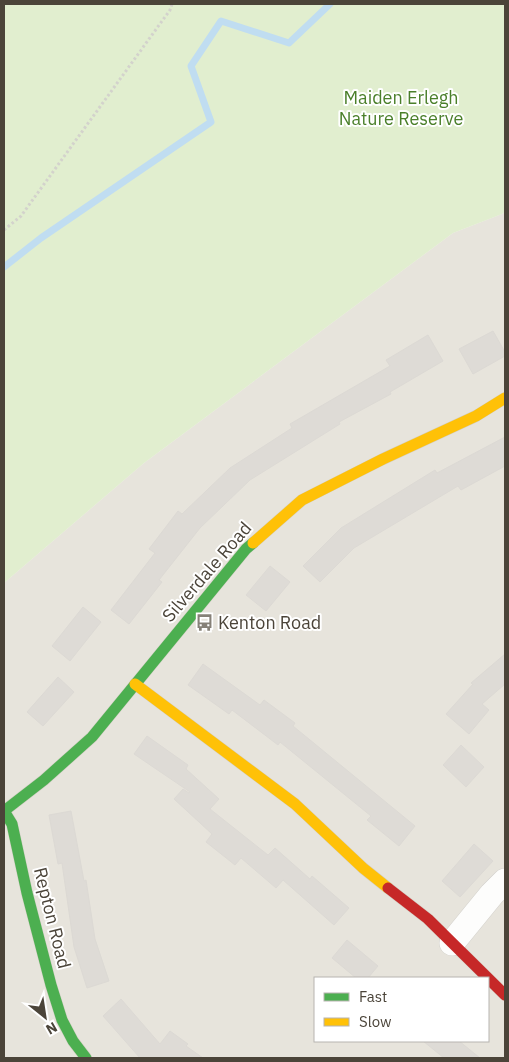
<svg xmlns="http://www.w3.org/2000/svg" width="509" height="1062" font-family="'IBM Plex Sans',sans-serif">
	<style>
		.residential { fill: #e7e4dc; fill-rule: evenodd }
		.green { fill: #e1eecf }
		.lines { fill: none; stroke-linecap: round; stroke-linejoin: round }
		.stream { stroke: #c0ddf1; stroke-width: 7 }
		.building { fill: #dedbd6; stroke: #dcd9d4 }
		.street-casing { stroke: #d2d0cb; stroke-width: 26 }
		.fast-casing { stroke: #d3cfc5; stroke-width: 12 }
		.slow-casing { stroke: #d3cfc5; stroke-width: 12 }
		.jam-casing { stroke: #d3cfc5; stroke-width: 12 }
		.path { stroke: #d3d2cc; stroke-width: 3; stroke-dasharray: 2.5 2.5; stroke-linecap: butt }
		.street { stroke: #fdfdfc; stroke-width: 25 }
		.fast { stroke: #4caf50; stroke-width: 11 }
		.slow { stroke: #ffc107; stroke-width: 11 }
		.jam { stroke: #c62828; stroke-width: 11 }
		.labels { text-anchor: middle; stroke-width: 4; stroke-linejoin: round; paint-order: stroke }
		.park-label { font-size: 18px; fill: #4a7f2a; stroke: #fff }
		.street-label { font-size: 18px; fill: #4b4439; stroke: #fff }
		.poi-label { font-size: 18px; fill: #4b4439; stroke: #fff; text-anchor: start }
	</style>
	<rect width="100%" height="100%" fill="#f4f2ee"/>
	<path class="residential" d="M505 212V1058H4V583L144 463 453 233 502 214ZM315 978H488V1041H315Z"/>
	<path class="green" d="M4 4H505V212L502 214 453 233 144 463 4 583Z"/>
	<g class="lines">
		<path class="stream" d="M4 267 41 238 211 122 191 66 221 21 289 43 330 4"/>
	</g>
	<path class="building" d="M493 331 505 352V356L473 374 459 349Z
		M428 335 443 361 390 392 391 394 339 422 340 424 250 480 200 528 159 580 162 582 129 624 111 610 155 553 149 549 178 511 182 514 230 468 292 428 290 424 390 366 386 360Z
		M505 437V466L461 490 458 486 354 548 320 582 303 566 341 528 435 470 437 473Z
		M270 566 290 582 266 611 246 595Z
		M83 607 101 622 70 661 52 646Z
		M505 654V684L482 704 489 710 469 734 446 714 473 684 471 683Z
		M203 664 260 705 264 700 295 723 293 726 415 826 399 846 367 820 371 816 280 742 278 745 232 710 229 714 188 685Z
		M58 677 74 692 43 726 27 712Z
		M147 736 188 765 186 769 219 799 210 809 268 855 275 848 310 879 312 876 349 908 334 925 283 880 276 888 241 858 235 865 206 842 212 834 174 799 183 789 189 793 190 792 134 754Z
		M461 745 484 767 466 787 443 765Z
		M71 811 84 881 86 880 95 939 109 981 87 988 74 947 62 863 58 864 49 815Z
		M474 844 493 861 460 897 442 881Z
		M347 940 378 966 368 978H356L332 958Z
		M121 999 160 1044 170 1031 188 1044 186 1046 203 1058H140L103 1016Z
		M423 1041H459L480 1058H444Z"/>
	<g class="lines">
		<defs>
			<path id="street" d="M452 943 492 894 505 881"/>
			<path id="fast" d="M4 811 44 780 92 737 246 549 253 543
				M4 811 12 824 27 893 51 985 62 1020 73 1041 86 1058"/>
			<path id="slow" d="M253 543 302 500 383 459 476 416 505 398
				M135 684 295 804 363 868 388 888"/>
			<path id="jam" d="M388 888 428 919 505 995"/>
		</defs>
		<use href="#street" class="street-casing"/>
		<use href="#fast" class="fast-casing"/>
		<use href="#slow" class="slow-casing"/>
		<use href="#jam" class="jam-casing"/>
		<path class="path" d="M4 230 21 216 170 10 172 4"/>
		<use href="#street" class="street"/>
		<use href="#fast" class="fast"/>
		<use href="#slow" class="slow"/>
		<use href="#jam" class="jam"/>
	</g>
	<defs>
		<symbol id="bus-bare" viewBox="-9 -9 18 18"><path d="M-5-6H5V4H4V6H2V4H-2V6H-4V4H-5ZM-3.5-4V0h7V-4ZM-3.5 1.2v1.5H-2V1.2ZM2 1.2v1.5H3.5V1.2Z" fill="#868178" stroke="#fff" stroke-width="2.5" paint-order="stroke"/></symbol>
	</defs>
	<g fill-rule="evenodd">
		<use href="#bus-bare" x="192" y="610" width="25" height="25"/>
	</g>
	<g class="labels">
		<g class="park-label">
			<text x="401" y="104">Maiden Erlegh<tspan x="401" dy="21">Nature Reserve</tspan></text>
		</g>
		<g class="street-label">
			<text transform="translate(207 572) rotate(-49)" y="6">Silverdale Road</text>
			<text transform="translate(52 918) rotate(76)" y="6">Repton Road</text>
		</g>
		<g class="poi-label">
			<text x="218" y="629">Kenton Road</text>
		</g>
	</g>
	<rect width="509" height="1062" fill="none" stroke="#4b4439" stroke-width="10"/>
	<rect x="314" y="977" width="175" height="65" fill="#ffffff" stroke="#b7b4b0"/>
	<rect x="324" y="993" width="25" height="8" fill="#4caf50" stroke="#b7b4b0"/>
	<text x="359" y="1002" font-size="15" fill="#4b4439">Fast</text>
	<rect x="324" y="1018" width="25" height="8" fill="#ffc107" stroke="#b7b4b0"/>
	<text x="359" y="1027" font-size="15" fill="#4b4439">Slow</text>
	<g transform="translate(45 1017) rotate(150)" stroke="#ffffff" stroke-width="4" paint-order="stroke">
	<path d="M0-4L9 19L0 12L-9 19Z" fill="#4b4439"/>
	<text y="-8" font-size="14" font-weight="bold" text-anchor="middle" fill="#4b4439">N</text>
	</g>
</svg>
